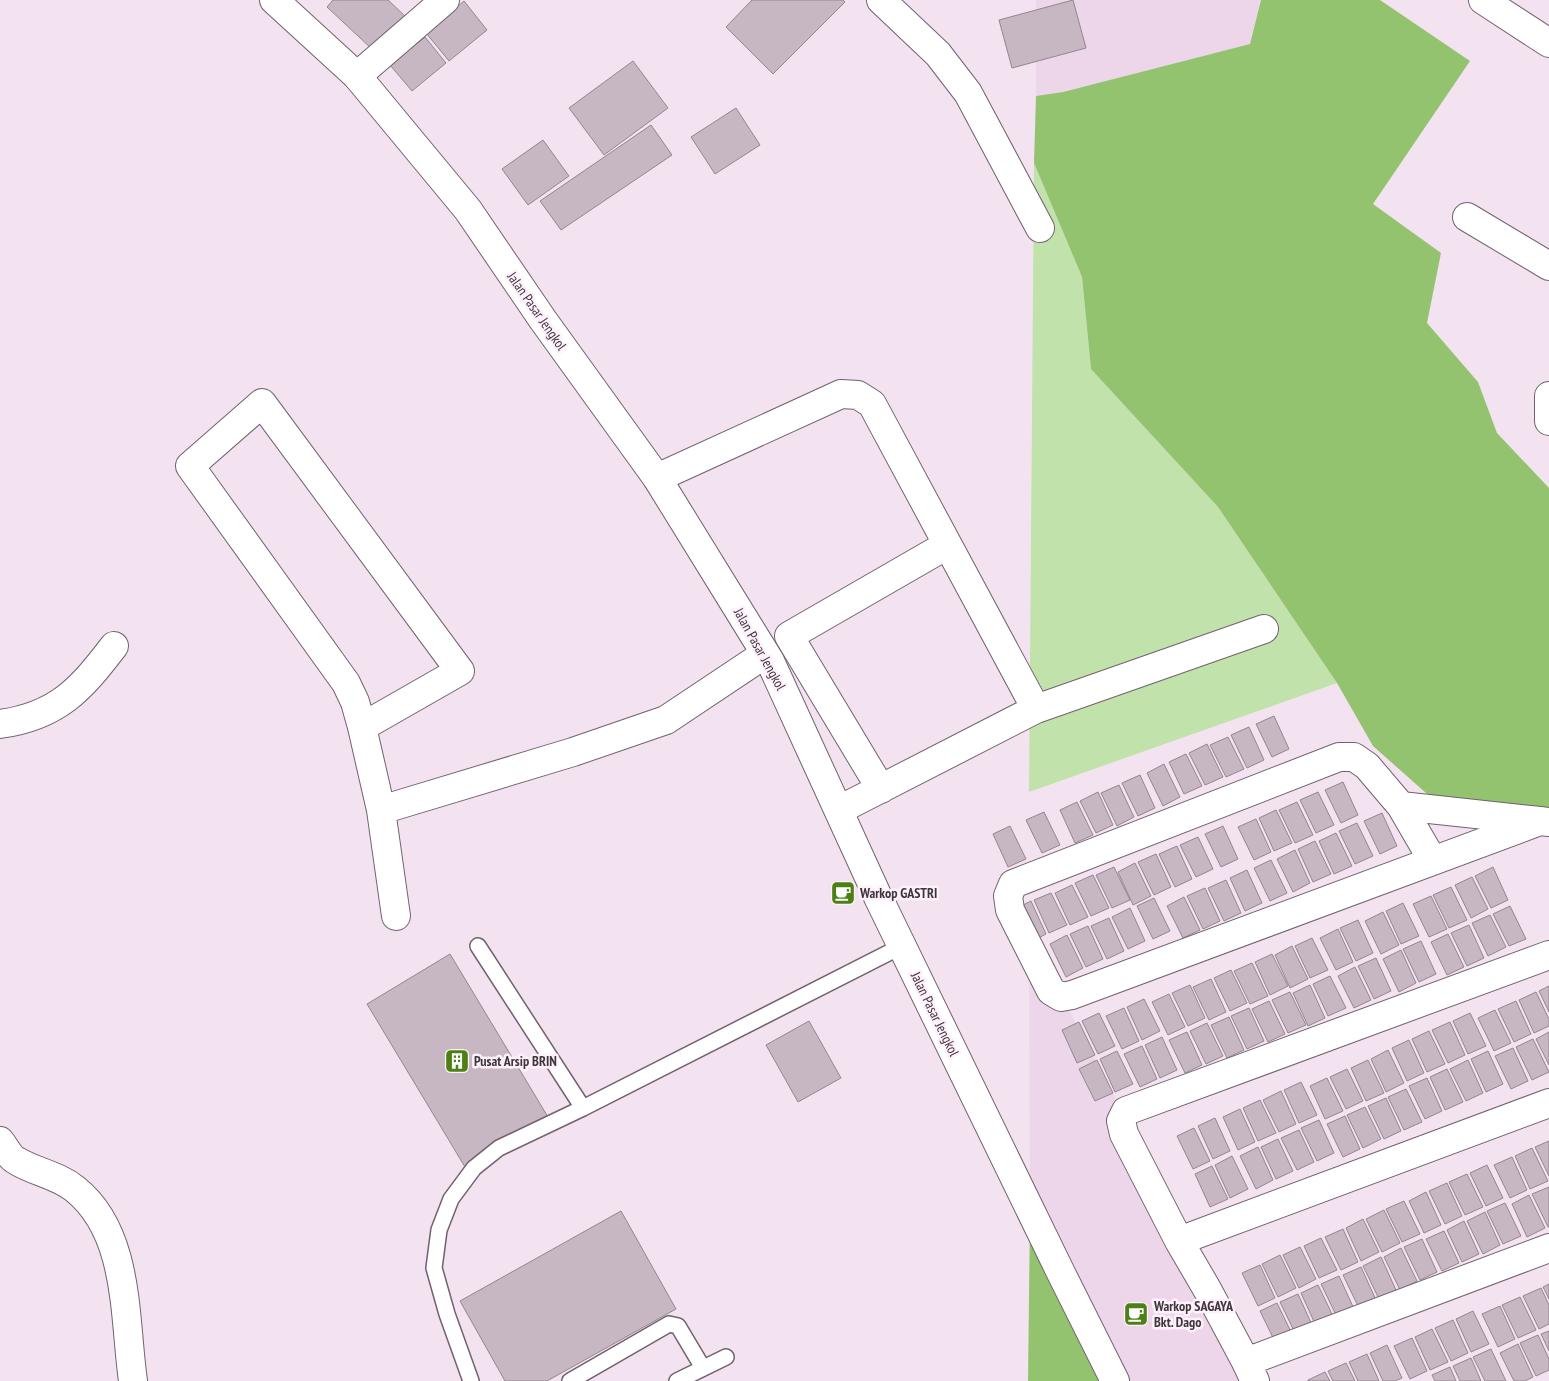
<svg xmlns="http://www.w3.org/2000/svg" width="1549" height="1381" font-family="'PT Sans Narrow',sans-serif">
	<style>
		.built { fill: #edd6e9 }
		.green { fill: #c2e2ab }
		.forest { fill: #94c36f }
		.building { fill: #c6b7c3; stroke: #938591 }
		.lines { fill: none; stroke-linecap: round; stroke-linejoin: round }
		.lane-casing { stroke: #70626e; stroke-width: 18 }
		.street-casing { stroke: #70626e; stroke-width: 30 }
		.primary-casing { stroke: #70626e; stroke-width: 30 }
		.lane { stroke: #fff; stroke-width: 15 }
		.street { stroke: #fff; stroke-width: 28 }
		.primary { stroke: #fff; stroke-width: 28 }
		.labels { text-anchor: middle; stroke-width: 5; stroke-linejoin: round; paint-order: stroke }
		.street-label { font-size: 14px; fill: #3d373c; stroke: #fff1fc }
		.poi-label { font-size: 14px; font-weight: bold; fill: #3d373c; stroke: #fff1fc; text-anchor: start }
	</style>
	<rect width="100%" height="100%" fill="#f3e3f0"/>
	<path class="built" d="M1036 0H1261L1250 44 1063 92 1036 96Z
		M1029 935 1250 1352 1263 1381H1115L1030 1213Z"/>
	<path class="green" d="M1034 163 1082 277 1091 369 1218 507 1337 683 1029 792Z"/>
	<path class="forest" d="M1261 0H1380L1470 61 1373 204 1441 253 1427 323 1478 382 1497 433 1549 488V820L1435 801 1373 746 1337 683 1218 507 1091 369 1082 277 1034 163 1036 96 1063 92 1250 44Z
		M1030 1213 1115 1381H1028Z"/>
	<path class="building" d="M333 0H388L406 17 374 51 327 7Z
		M752 0H843L845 2 773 74 726 27Z
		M1073 0 1086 48 1012 68 999 20Z
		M464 1 487 30 449 61 426 33Z
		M425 37 446 63 412 91 390 65Z
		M633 61 668 108 604 155 569 108Z
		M736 108 760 145 715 174 691 137Z
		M651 125 672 155 561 230 540 201Z
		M543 140 569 176 528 205 502 169Z
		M1274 716 1289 749 1272 757 1256 724Z
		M1249 727 1264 760 1247 768 1231 735Z
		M1228 737 1244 769 1226 777 1210 745Z
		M1207 744 1223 777 1205 785 1189 753Z
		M1186 754 1202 786 1184 794 1169 762Z
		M1164 764 1180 797 1163 806 1147 773Z
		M1140 775 1155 808 1138 816 1122 783Z
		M1343 782 1358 815 1341 823 1325 790Z
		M1119 785 1134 817 1117 826 1101 793Z
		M1098 792 1113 825 1096 833 1080 801Z
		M1318 792 1334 825 1316 833 1300 800Z
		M1077 802 1093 835 1075 843 1060 810Z
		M1297 802 1313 835 1295 843 1279 810Z
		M1276 810 1292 843 1274 851 1259 818Z
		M1044 812 1060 845 1042 853 1026 820Z
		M1382 813 1397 846 1380 854 1364 821Z
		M1256 819 1271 852 1254 860 1238 827Z
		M1357 823 1373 856 1355 864 1339 831Z
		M1010 826 1026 859 1008 867 993 834Z
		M1223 826 1238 859 1221 867 1205 834Z
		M1336 833 1352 866 1334 874 1319 841Z
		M1198 837 1213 869 1196 877 1180 845Z
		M1315 841 1331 874 1313 882 1298 849Z
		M1177 846 1192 879 1175 887 1159 854Z
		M1295 850 1310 883 1293 892 1277 859Z
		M1156 854 1171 887 1154 895 1138 862Z
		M1271 860 1287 893 1270 901 1254 868Z
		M1135 863 1151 896 1133 905 1118 872Z
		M1114 867 1130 900 1112 908 1096 875Z
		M1493 867 1508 900 1491 908 1475 876Z
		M1247 870 1262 903 1245 911 1230 878Z
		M1093 875 1109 908 1091 916 1075 883Z
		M1472 877 1488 909 1471 918 1455 885Z
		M1226 880 1241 913 1224 921 1208 888Z
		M1072 885 1088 917 1070 925 1055 893Z
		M1451 887 1467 920 1449 928 1433 895Z
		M1205 888 1220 921 1203 929 1187 896Z
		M1051 893 1067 925 1049 933 1034 900Z
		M1431 896 1447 929 1429 937 1413 904Z
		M1184 897 1200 930 1183 938 1167 906Z
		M1154 898 1170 931 1153 939 1137 906Z
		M1031 901 1046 934 1029 943 1013 910Z
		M1403 903 1419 936 1401 944 1386 911Z
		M1510 906 1526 939 1509 946 1493 914Z
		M1130 908 1145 941 1128 949 1112 917Z
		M1383 912 1399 945 1381 954 1365 921Z
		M1490 915 1506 947 1488 956 1472 923Z
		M1109 918 1124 951 1107 959 1091 926Z
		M1358 920 1373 953 1356 961 1340 928Z
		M1469 925 1484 958 1467 966 1451 933Z
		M1088 926 1103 959 1086 967 1070 934Z
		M1338 929 1353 962 1336 970 1320 938Z
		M1448 934 1464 967 1447 975 1431 942Z
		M1067 935 1083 968 1066 977 1050 944Z
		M1312 938 1328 970 1310 978 1295 946Z
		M1421 941 1436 974 1419 982 1403 949Z
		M1292 946 1308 979 1290 988 1275 955Z
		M1401 950 1416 983 1399 992 1383 959Z
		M450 954 548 1117 465 1167 367 1004Z
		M1272 954 1288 986 1270 995 1255 962Z
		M1376 958 1391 991 1374 999 1358 966Z
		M1252 963 1268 996 1250 1004 1234 971Z
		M1355 967 1371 1000 1354 1008 1338 976Z
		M1231 970 1247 1003 1230 1011 1214 978Z
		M1330 976 1346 1008 1328 1016 1313 984Z
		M1211 979 1226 1012 1209 1020 1193 987Z
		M1190 985 1205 1018 1188 1026 1172 993Z
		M1310 985 1325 1018 1308 1026 1293 993Z
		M1549 986V1012L1539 991Z
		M1290 992 1306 1025 1288 1033 1272 1000Z
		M1536 992 1549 1019V1026L1534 1033 1519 1000Z
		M1169 994 1185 1027 1168 1035 1152 1002Z
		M1144 999 1160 1031 1142 1040 1127 1007Z
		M1269 1001 1285 1034 1268 1042 1252 1009Z
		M1516 1001 1531 1034 1514 1042 1498 1009Z
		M1124 1008 1139 1041 1122 1049 1106 1016Z
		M1249 1008 1264 1041 1247 1049 1231 1016Z
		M1495 1010 1511 1043 1494 1051 1478 1018Z
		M1099 1013 1115 1046 1098 1054 1082 1021Z
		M1470 1013 1486 1046 1468 1054 1453 1021Z
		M1229 1017 1244 1050 1227 1058 1211 1025Z
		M809 1021 841 1078 798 1102 766 1045Z
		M1079 1022 1095 1055 1077 1063 1062 1030Z
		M1450 1022 1465 1055 1448 1063 1432 1030Z
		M1207 1023 1223 1056 1206 1064 1190 1031Z
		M1429 1031 1445 1064 1427 1072 1412 1039Z
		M1187 1032 1202 1065 1185 1073 1169 1040Z
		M1549 1032V1065L1536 1039Z
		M1162 1037 1177 1070 1160 1078 1145 1045Z
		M1533 1039 1549 1072 1532 1080 1516 1047Z
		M1409 1040 1424 1073 1407 1081 1392 1048Z
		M1142 1046 1157 1079 1140 1087 1124 1054Z
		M1513 1048 1528 1081 1511 1089 1495 1056Z
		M1388 1050 1404 1083 1386 1092 1371 1059Z
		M1117 1051 1133 1084 1115 1092 1100 1059Z
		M1488 1051 1503 1084 1486 1092 1471 1059Z
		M1097 1060 1113 1093 1095 1101 1079 1069Z
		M1368 1060 1384 1093 1366 1101 1351 1068Z
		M1468 1060 1483 1093 1466 1101 1450 1069Z
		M1347 1069 1363 1101 1346 1109 1330 1077Z
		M1447 1069 1463 1102 1445 1110 1430 1077Z
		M1327 1078 1343 1111 1325 1119 1310 1086Z
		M1427 1078 1442 1111 1425 1119 1409 1086Z
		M1301 1082 1317 1115 1299 1123 1284 1090Z
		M1406 1089 1422 1122 1404 1130 1388 1097Z
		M1281 1091 1296 1124 1279 1132 1263 1100Z
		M1386 1098 1401 1131 1384 1139 1368 1106Z
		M1260 1100 1276 1133 1258 1141 1243 1108Z
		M1365 1107 1381 1139 1363 1148 1347 1115Z
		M1240 1109 1255 1142 1238 1150 1223 1117Z
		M1345 1116 1360 1149 1343 1157 1327 1124Z
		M1215 1118 1230 1151 1213 1159 1198 1126Z
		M1319 1120 1334 1153 1317 1161 1301 1128Z
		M1194 1128 1210 1161 1193 1169 1177 1136Z
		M1299 1130 1314 1162 1297 1170 1281 1138Z
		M1278 1139 1293 1171 1276 1179 1261 1147Z
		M1549 1141V1176L1535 1147Z
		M1258 1147 1273 1180 1256 1189 1240 1156Z
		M1532 1148 1548 1181 1530 1189 1515 1156Z
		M1232 1156 1248 1189 1230 1198 1215 1165Z
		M1512 1157 1527 1190 1510 1198 1494 1165Z
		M1487 1165 1503 1198 1486 1206 1470 1173Z
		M1212 1166 1228 1199 1210 1207 1195 1174Z
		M1467 1174 1483 1207 1465 1215 1449 1182Z
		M1447 1183 1462 1216 1445 1224 1429 1191Z
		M1549 1187V1227H1548L1532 1194Z
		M1426 1192 1441 1225 1424 1233 1409 1201Z
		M1529 1195 1545 1228 1527 1237 1512 1204Z
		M1404 1201 1420 1234 1402 1242 1386 1209Z
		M1505 1203 1521 1236 1503 1244 1487 1211Z
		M1384 1210 1400 1243 1382 1252 1366 1219Z
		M621 1211 676 1309 547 1381H505L460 1301Z
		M1485 1212 1500 1245 1483 1254 1467 1221Z
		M1363 1219 1379 1252 1361 1261 1346 1228Z
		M1464 1221 1479 1254 1462 1262 1447 1230Z
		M1343 1229 1358 1262 1341 1270 1325 1237Z
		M1444 1231 1459 1263 1442 1271 1426 1239Z
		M1321 1238 1337 1270 1319 1278 1304 1246Z
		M1422 1239 1437 1272 1420 1280 1404 1247Z
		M1300 1247 1316 1279 1299 1288 1283 1255Z
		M1401 1248 1417 1281 1400 1290 1384 1257Z
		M1280 1255 1296 1288 1278 1297 1262 1264Z
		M1381 1257 1396 1290 1379 1299 1363 1266Z
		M1260 1265 1275 1298 1258 1306 1242 1273Z
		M1361 1267 1376 1300 1359 1308 1343 1275Z
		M1339 1276 1354 1309 1337 1317 1321 1284Z
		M1549 1284V1299L1543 1287Z
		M1318 1285 1334 1318 1316 1326 1301 1293Z
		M1541 1288 1549 1305V1324L1539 1329 1523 1296Z
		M1298 1294 1313 1327 1296 1335 1280 1302Z
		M1520 1297 1536 1330 1518 1338 1502 1305Z
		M1277 1303 1293 1336 1276 1344 1260 1311Z
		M1500 1306 1515 1339 1498 1347 1482 1314Z
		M1473 1311 1489 1344 1471 1352 1456 1319Z
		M1453 1320 1468 1353 1451 1361 1435 1328Z
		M1432 1329 1448 1362 1430 1370 1415 1337Z
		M1549 1331V1351L1541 1334Z
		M1538 1335 1549 1359V1370L1536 1376 1520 1343Z
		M1412 1338 1427 1371 1410 1379 1394 1346Z
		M1518 1344 1533 1377 1525 1381H1514L1500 1353Z
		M1387 1345 1402 1378 1395 1381H1383L1370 1353Z
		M1491 1349 1506 1381H1485L1473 1357Z
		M1367 1354 1379 1381H1358L1349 1362Z
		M1471 1358 1481 1381H1460L1453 1366Z
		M1346 1363 1355 1381H1333L1328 1371Z
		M1450 1367 1456 1381H1435L1432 1375Z
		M1325 1372 1330 1381H1308V1380Z"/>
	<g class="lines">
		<defs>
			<path id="lane" d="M478 946 583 1108
				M471 1381 447 1314 434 1268 439 1230 451 1199 474 1168 499 1148 583 1108 902 946
				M570 1381 669 1324 678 1326 703 1368
				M677 1381 726 1357"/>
			<path id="street" d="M881 0 938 54 968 93 1040 228
				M1483 0 1549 43
				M357 76 445 0
				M1467 217 1549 266
				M1549 396V421
				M657 478 841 394 858 395 872 404 1036 709
				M0 724C58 716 81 689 114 646
				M362 727 460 671 262 403 190 466 346 683 355 702 362 727 381 810 396 916
				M881 789 789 636 947 545
				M1401 806 1433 861
				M381 810 573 752 666 720 765 654
				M839 810 1036 709 1264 629
				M1540 821 1072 995 1061 997 1051 991 1010 910 1008 896 1013 884 1339 757H1354L1367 766 1401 806 1540 821 1549 822
				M1549 955 1126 1111 1121 1121 1124 1134 1179 1241 1549 1103
				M0 1141C5 1147 10 1158 17 1161 35 1172 58 1175 75 1189 130 1233 124 1318 133 1381
				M1179 1241 1207 1289 1246 1362
				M1255 1381 1246 1362 1549 1248"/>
			<path id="primary" d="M274 0 357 76 468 210 543 320 657 478 770 661 878 897 1059 1269 1115 1381"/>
		</defs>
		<use href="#lane" class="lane-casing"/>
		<use href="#street" class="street-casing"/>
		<use href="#primary" class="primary-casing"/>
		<use href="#lane" class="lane"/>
		<use href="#street" class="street"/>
		<use href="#primary" class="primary"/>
	</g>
	<defs>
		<symbol id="cafe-square" viewBox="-11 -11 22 22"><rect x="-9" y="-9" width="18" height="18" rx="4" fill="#4d8013" stroke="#fff1fc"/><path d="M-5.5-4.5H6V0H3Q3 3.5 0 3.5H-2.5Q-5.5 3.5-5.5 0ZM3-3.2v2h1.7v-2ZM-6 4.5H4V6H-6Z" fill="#fff"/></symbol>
		<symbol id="building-square" viewBox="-11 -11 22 22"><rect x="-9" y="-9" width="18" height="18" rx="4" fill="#4d8013" stroke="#fff1fc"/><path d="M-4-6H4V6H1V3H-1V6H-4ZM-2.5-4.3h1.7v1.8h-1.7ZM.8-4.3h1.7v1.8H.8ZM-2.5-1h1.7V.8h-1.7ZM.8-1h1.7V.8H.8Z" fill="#fff"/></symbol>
	</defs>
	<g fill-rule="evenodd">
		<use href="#cafe-square" x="829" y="879" width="28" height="28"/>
		<use href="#building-square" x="443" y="1047" width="28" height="28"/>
		<use href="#cafe-square" x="1122" y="1300" width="28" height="28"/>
	</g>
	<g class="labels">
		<g class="street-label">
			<text transform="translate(537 311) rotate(55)" y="5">Jalan Pasar Jengkol</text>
			<text transform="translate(760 649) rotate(61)" y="5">Jalan Pasar Jengkol</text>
			<text transform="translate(935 1014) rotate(64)" y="5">Jalan Pasar Jengkol</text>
		</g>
		<g class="poi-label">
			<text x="860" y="898">Warkop GASTRI</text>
			<text x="474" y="1066">Pusat Arsip BRIN</text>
			<text x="1154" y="1311">Warkop SAGAYA<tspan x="1154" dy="16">Bkt. Dago</tspan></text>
		</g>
	</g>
</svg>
